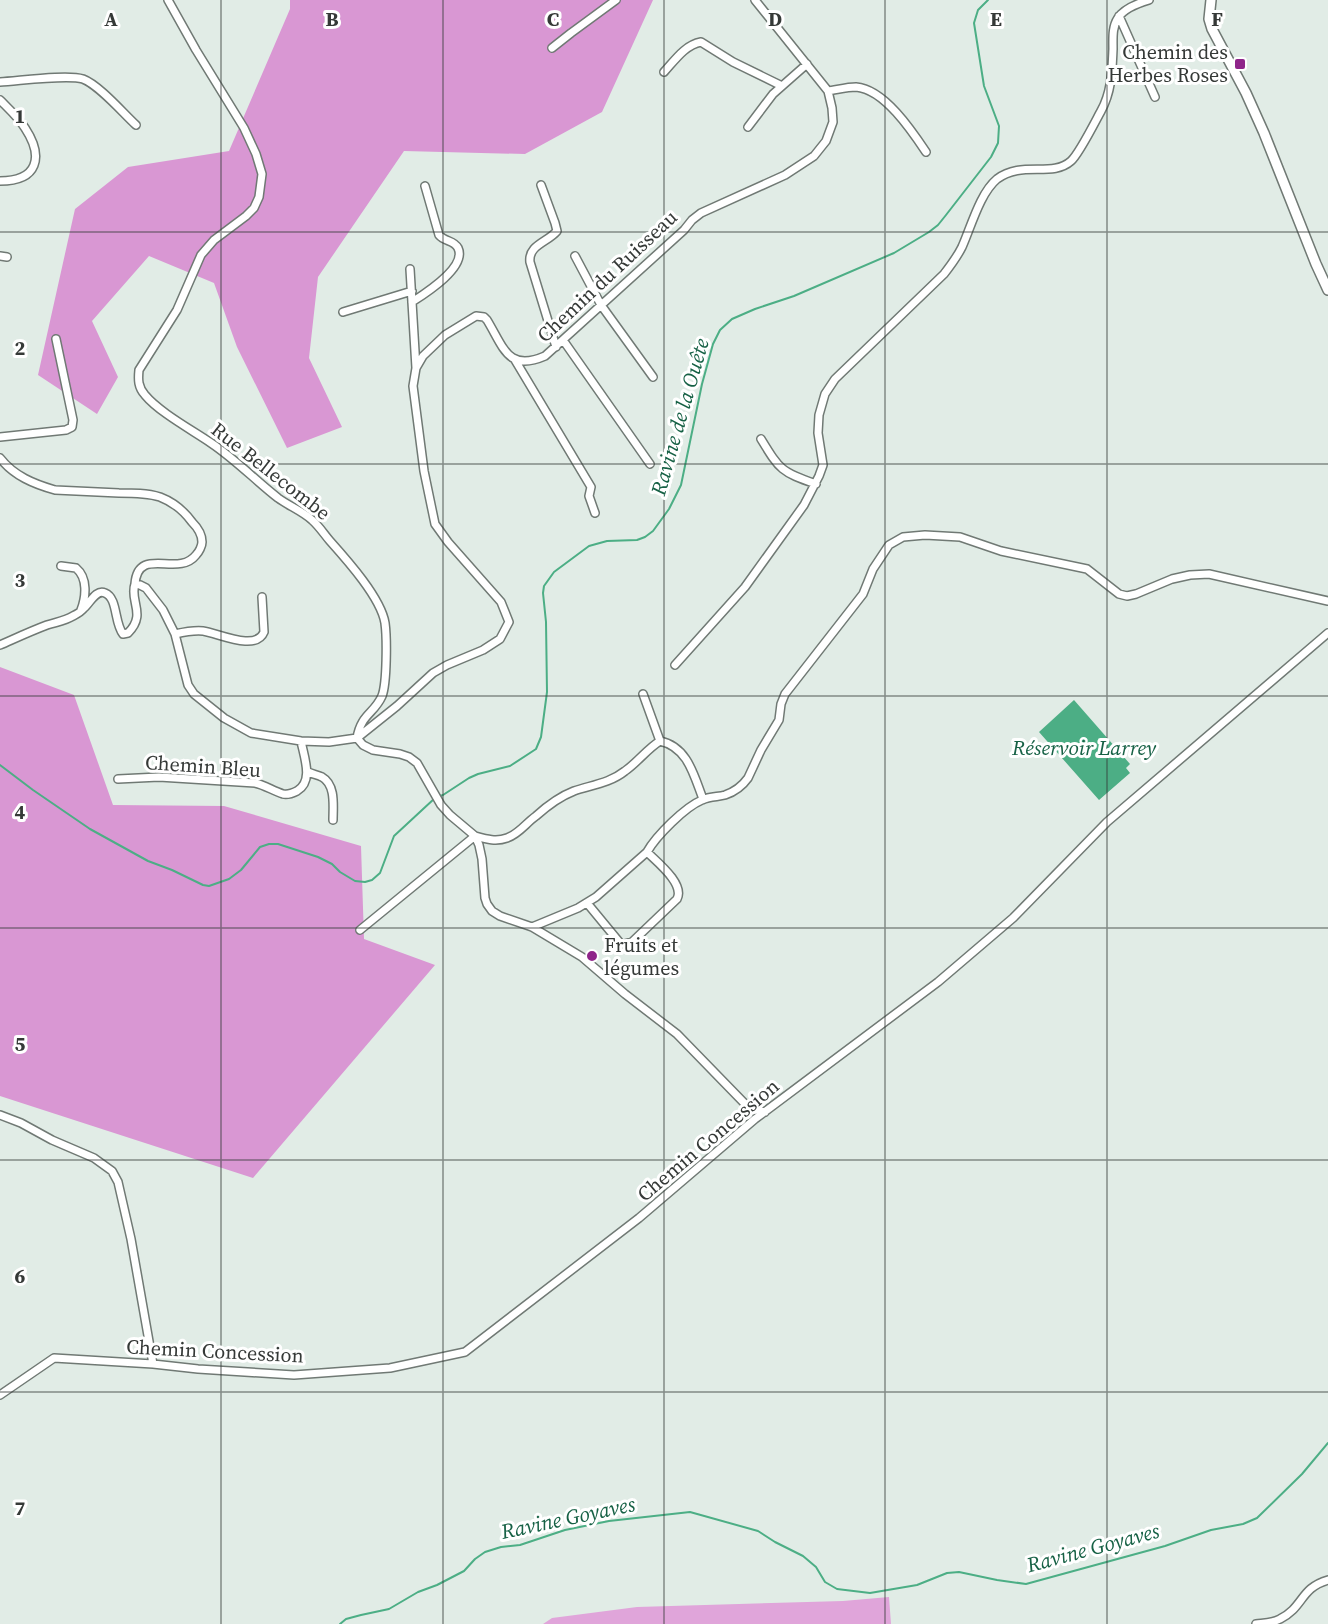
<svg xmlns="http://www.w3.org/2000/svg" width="1328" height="1624" font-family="'Source Serif 4',serif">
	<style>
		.green { fill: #e0a5da }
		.forest { fill: #d997d3 }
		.water { fill: #4cae85 }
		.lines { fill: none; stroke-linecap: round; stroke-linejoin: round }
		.stream { stroke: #4cae85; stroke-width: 2 }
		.street-casing { stroke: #707974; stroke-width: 10 }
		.secondary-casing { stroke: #707974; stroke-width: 12 }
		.street { stroke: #fff; stroke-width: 7 }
		.secondary { stroke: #fff; stroke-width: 9 }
		.grid { fill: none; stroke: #353937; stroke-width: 1.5; stroke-opacity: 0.55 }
		.poi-dot { fill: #8f258a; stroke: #fff; stroke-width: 2 }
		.labels { text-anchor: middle; stroke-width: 6; stroke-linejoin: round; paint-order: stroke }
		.poi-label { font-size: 20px; fill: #353937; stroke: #fff; text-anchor: end }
		.street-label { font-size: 20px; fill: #353937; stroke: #fff }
		.water-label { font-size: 21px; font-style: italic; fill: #166145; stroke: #fff }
		.grid-label { font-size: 20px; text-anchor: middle; font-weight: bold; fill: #353937; stroke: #fff; stroke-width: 6; stroke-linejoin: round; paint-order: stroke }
	</style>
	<rect width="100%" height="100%" fill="#e1ece6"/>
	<path class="green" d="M889 1597 891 1624H543L552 1618 637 1607 843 1601Z"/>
	<path class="forest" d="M290 0H653L602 112 525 154 404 151 318 277 309 358 342 427 287 448 237 347 214 283 149 256 92 321 118 377 97 414 38 375 75 209 128 167 229 151 290 9Z
		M0 667 74 695 113 805 224 806 361 846 364 939 435 965 253 1178 0 1096Z"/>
	<path class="water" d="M1074 700 1130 764 1126 768 1130 773 1099 800 1039 732Z"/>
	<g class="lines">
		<path class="stream" d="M0 765 33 790 90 829 148 861 172 870 203 885 209 886 229 879 241 870 260 847 269 844H278L318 857 332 864 340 872 355 881 365 882 372 880 380 873 394 836 435 798 443 795 469 778 478 774 510 766 536 749 541 737 547 692 546 622 543 593 544 586 554 572 589 546 607 541 637 540 645 537 653 531 669 509 681 485 702 384 713 344 720 330 732 319 755 309 794 296 894 253 929 232 938 225 946 215 991 157 998 143 999 126 984 86 974 23 978 10 988 0
			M340 1624 346 1619 361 1615 389 1609 418 1592 437 1585 464 1571 475 1559 485 1552 501 1547 520 1545 565 1530 609 1521 690 1512 758 1531 775 1542 803 1556 816 1567 825 1582 837 1589 870 1593 917 1585 947 1573 959 1572 997 1580 1026 1584 1165 1546 1211 1530 1243 1524 1257 1518 1302 1474 1328 1443"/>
		<defs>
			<path id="street" d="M168 0 196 50 244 128 256 154 262 174 259 197 254 208 246 216 214 240 201 255 177 310 139 370C138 380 138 387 145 395 159 412 192 430 211 443 235 459 255 480 278 498 289 506 302 511 312 520 319 526 324 534 330 541 347 560 381 598 385 623 387 638 387 683 382 696 374 714 361 714 357 738L363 745 373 750 400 754 409 757 417 763 441 805 450 815 475 836 479 845 482 859 485 898 487 904 492 911 500 916 532 927 582 957 625 994 677 1034 750 1109 765 1112
				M1119 16 1155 97
				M552 48 571 33 616 0
				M664 72C675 60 685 45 701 42L733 62 782 86
				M0 82C19 81 67 74 83 79 99 85 123 113 136 125
				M828 91C836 90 847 87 856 87 884 89 912 131 926 152
				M0 100C9 109 18 117 25 128 44 157 38 181 0 181
				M748 127 773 94 807 64
				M541 185 555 223 557 231C548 242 528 245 530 262L556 347
				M0 256 7 257
				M575 256 601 305 653 377
				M410 269 416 368
				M412 302C426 293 467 267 458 248 454 240 445 242 439 235L425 186
				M343 312 412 291
				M563 340 650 464
				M515 360 591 487 589 496 595 513
				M0 437 66 430 72 427 73 420 56 339
				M761 439C780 470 781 472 816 484
				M0 458C14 476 34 484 55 490 76 491 98 492 119 493 133 493 147 493 160 497 173 502 184 511 192 522 197 527 202 535 202 542 202 546 199 552 196 555 178 578 138 545 135 584
				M61 566 76 568C88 578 86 597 81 610
				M175 634C184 632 194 630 203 631 218 633 256 652 264 632L262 597
				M0 645C16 638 31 631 47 625 56 622 65 621 73 616 77 614 81 612 84 608 90 603 96 589 105 593 118 598 114 623 123 634L128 633C147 614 129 601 135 584L140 585 146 588 163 610 175 634 188 685 194 694 224 718 251 733 301 741 329 742 357 738 397 706 433 673 447 665 483 650 500 639 509 622 501 602 448 542 435 524 424 471 413 386 416 368 423 356 445 335 476 316 484 317 487 320C504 348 508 372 545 356L684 230 692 220 701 213 785 175 814 156 826 141 833 122 832 108 828 91 755 0
				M675 665 745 587 804 505 819 476 823 465 818 433 819 415 825 394 835 379 944 274C951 265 957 257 962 247 971 227 980 193 997 179 1022 160 1052 178 1071 161 1079 154 1095 122 1101 111 1112 91 1112 70 1113 49 1113 38 1112 27 1118 18 1124 8 1139 3 1149 0
				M643 694 660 741
				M308 772C312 774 318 775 322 777 336 785 333 806 333 820
				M118 779 159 777 255 783C265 785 273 791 283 794 287 795 293 793 297 791 314 781 304 757 301 741
				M587 903 620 943 624 944 632 942 677 899C685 884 657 862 647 852
				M532 927 578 908 596 897 647 852C656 836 685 807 702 800 710 796 718 797 725 795 734 792 743 785 748 778L761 750 779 720 781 704 785 694 863 594 873 569 889 545 903 537 925 535 960 537 1001 551 1087 569 1119 594 1127 596 1136 594 1172 579 1190 575 1209 574 1328 601
				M360 930 475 836C486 839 496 842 507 838 519 834 526 823 536 816 546 807 561 796 574 791 592 785 610 783 625 771 638 762 647 749 660 741 688 747 694 776 703 799
				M0 1115 21 1123 52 1140 94 1158 112 1171 118 1182 131 1239 153 1364
				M0 1395 54 1358 153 1364 198 1369 294 1375 390 1368 465 1352 639 1218 755 1119 938 982 1013 918 1107 822 1328 633
				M1256 1624C1264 1623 1273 1623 1280 1619 1304 1607 1300 1588 1328 1580"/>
			<path id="secondary" d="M1211 0 1209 19 1212 29 1246 93 1264 133 1316 264 1328 290"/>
		</defs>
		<use href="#street" class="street-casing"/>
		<use href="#secondary" class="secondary-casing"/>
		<use href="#street" class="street"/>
		<use href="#secondary" class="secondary"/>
	</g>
	<path class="grid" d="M221 0V1624M443 0V1624M664 0V1624M885 0V1624M1107 0V1624M0 232H1328M0 464H1328M0 696H1328M0 928H1328M0 1160H1328M0 1392H1328"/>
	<g class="poi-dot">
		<rect x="1234" y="58" width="12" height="12" rx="3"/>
		<circle cx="592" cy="956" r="6"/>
	</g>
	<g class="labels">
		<g class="poi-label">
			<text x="1228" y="59">Chemin des<tspan x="1228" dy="23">Herbes Roses</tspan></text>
			<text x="604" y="952" text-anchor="start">Fruits et<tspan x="604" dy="23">légumes</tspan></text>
		</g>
		<g class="street-label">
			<text transform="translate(607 276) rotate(-43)" y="7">Chemin du Ruisseau</text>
			<text transform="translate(271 471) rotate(38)" y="7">Rue Bellecombe</text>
			<text transform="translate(203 766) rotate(4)" y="7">Chemin Bleu</text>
			<text transform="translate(708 1140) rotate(-40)" y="7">Chemin Concession</text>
			<text transform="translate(215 1351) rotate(3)" y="7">Chemin Concession</text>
		</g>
		<g class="water-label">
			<text transform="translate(680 417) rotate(-74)" y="7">Ravine de la Ouête</text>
			<text x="1084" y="755">Réservoir Larrey</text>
			<text transform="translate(568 1518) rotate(-12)" y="7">Ravine Goyaves</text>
			<text transform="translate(1093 1548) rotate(-15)" y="7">Ravine Goyaves</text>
		</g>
	</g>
	<g class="grid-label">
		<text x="111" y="26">A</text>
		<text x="332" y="26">B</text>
		<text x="553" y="26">C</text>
		<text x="775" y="26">D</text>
		<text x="996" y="26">E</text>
		<text x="1217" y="26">F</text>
		<text x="20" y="123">1</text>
		<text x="20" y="355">2</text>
		<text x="20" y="587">3</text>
		<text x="20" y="819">4</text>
		<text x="20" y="1051">5</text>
		<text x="20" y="1283">6</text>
		<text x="20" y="1515">7</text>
	</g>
</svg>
